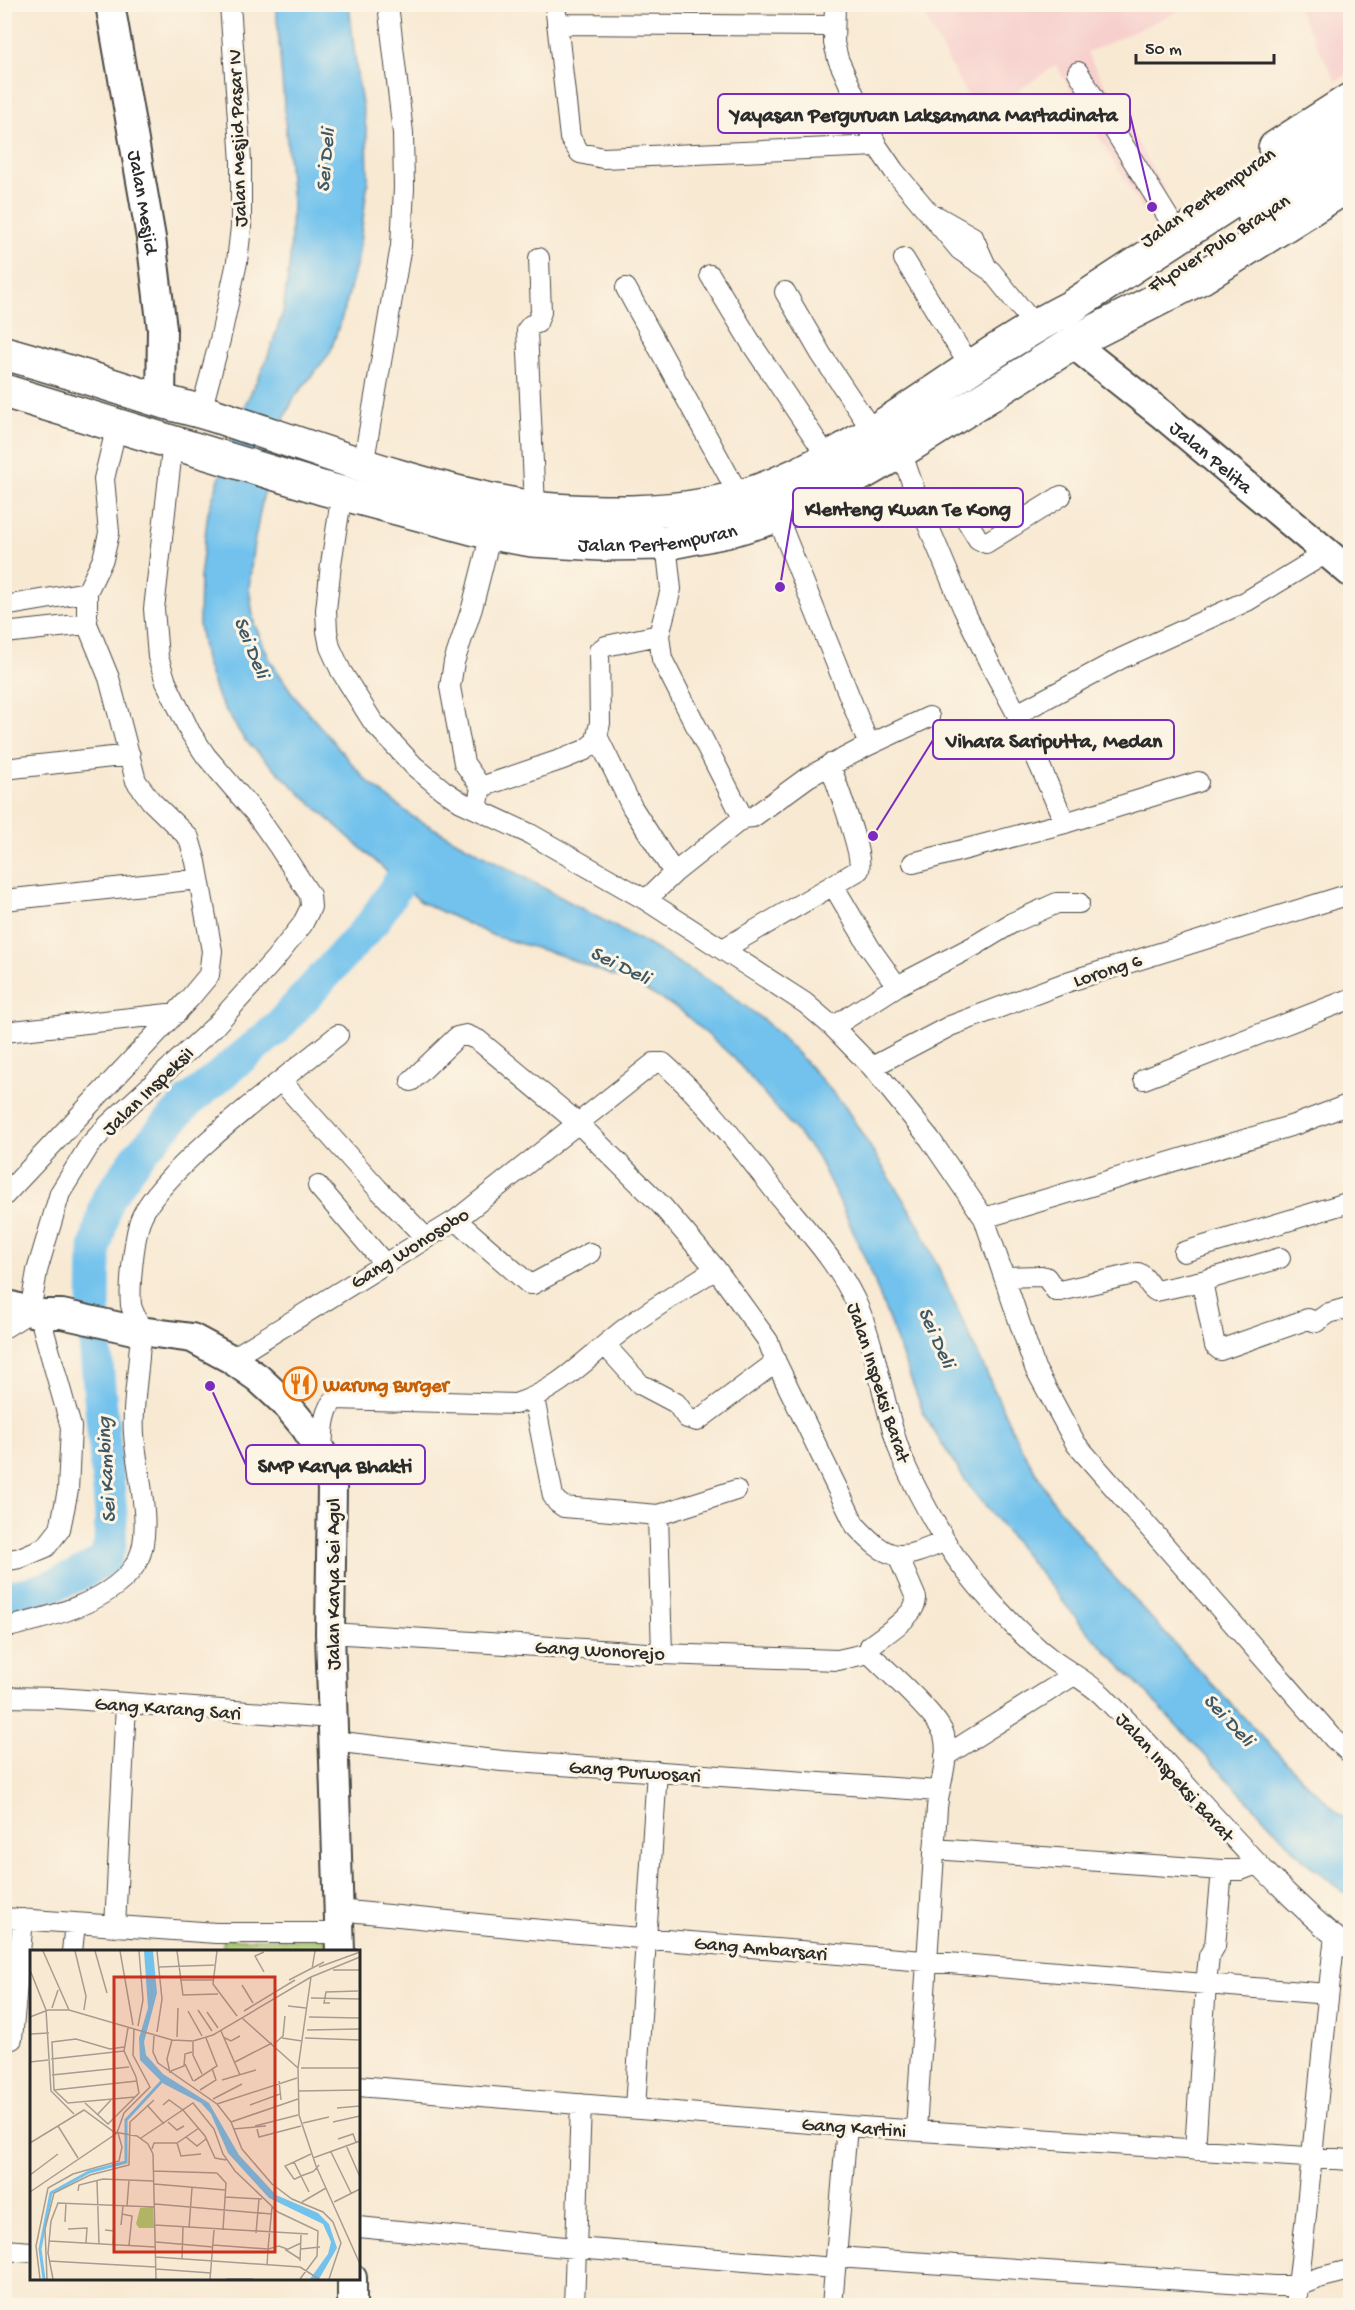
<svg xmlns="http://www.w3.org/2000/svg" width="1355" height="2310" font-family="'Gochi Hand',sans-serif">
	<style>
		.built { fill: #f7d0cd }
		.green { fill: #adcc73; stroke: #6c7c4f; stroke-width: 1.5 }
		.water { fill: #72c2ed; stroke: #4e768c; stroke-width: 1.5 }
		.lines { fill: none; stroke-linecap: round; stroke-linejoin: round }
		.river { stroke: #72c2ed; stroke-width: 33 }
		.street-casing { stroke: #4a4844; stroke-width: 22 }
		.secondary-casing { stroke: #4a4844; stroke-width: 32 }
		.highway-casing { stroke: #4a4844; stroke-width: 36 }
		.street { stroke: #fff; stroke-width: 20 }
		.secondary { stroke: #fff; stroke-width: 28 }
		.highway { stroke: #fff; stroke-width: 33 }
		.labels { text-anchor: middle; stroke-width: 6; stroke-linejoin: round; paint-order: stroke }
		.street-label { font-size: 20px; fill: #2b2b2b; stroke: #fcf5e5 }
		.food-label { font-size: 20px; font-weight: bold; fill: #c56008; stroke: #fcf5e5; text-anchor: start }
		.water-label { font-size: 21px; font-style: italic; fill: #405865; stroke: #fcf5e5 }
		.inset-river { fill: none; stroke: #72c2ed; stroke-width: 3 }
		.inset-road { fill: none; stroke: #a69d90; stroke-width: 1.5 }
		.view { fill: #c8321e; fill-opacity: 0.15; stroke: #c8321e; stroke-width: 3 }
		.inset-edge { fill: none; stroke: #2b2b2b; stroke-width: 3 }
		.leader { fill: none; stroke: #7b2cbf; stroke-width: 2 }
		.callout-dot { fill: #7b2cbf; stroke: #fcf5e5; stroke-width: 2 }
		.callout { fill: #fcf5e5; stroke: #7b2cbf; stroke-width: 2 }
		.callout-label { font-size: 21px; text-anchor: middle; font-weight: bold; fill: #2b2b2b }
	</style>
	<rect width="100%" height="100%" fill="#fcf5e5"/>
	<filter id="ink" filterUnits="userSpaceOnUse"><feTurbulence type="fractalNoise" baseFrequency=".0167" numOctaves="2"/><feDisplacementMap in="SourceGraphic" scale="12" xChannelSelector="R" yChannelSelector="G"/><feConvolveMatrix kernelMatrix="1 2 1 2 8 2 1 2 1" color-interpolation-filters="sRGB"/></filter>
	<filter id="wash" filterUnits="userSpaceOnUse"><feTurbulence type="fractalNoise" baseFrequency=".008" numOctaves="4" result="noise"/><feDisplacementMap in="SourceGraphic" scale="24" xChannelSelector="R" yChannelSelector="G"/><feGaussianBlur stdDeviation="1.35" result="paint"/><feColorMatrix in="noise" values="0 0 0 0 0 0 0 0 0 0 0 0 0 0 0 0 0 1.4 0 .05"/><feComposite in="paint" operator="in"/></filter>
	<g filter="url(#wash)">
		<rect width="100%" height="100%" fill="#f8e9d3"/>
		<path class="built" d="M918 5H1186L1183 9 1087 53 1165 191 1145 214 1056 65 979 117Z
			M1296 5H1350V73L1336 81Z"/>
		<path class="green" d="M223 1939H333L334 1951 223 1952Z"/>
		<path class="water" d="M276 5H349L357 74 367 134 368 180 358 258 345 308 330 353 294 398 284 419 263 497 253 549 249 588 254 623 270 660 294 696 365 779 413 817 647 944 724 990 766 1022 801 1057 844 1105 918 1223 1018 1442 1051 1498 1103 1565 1182 1652 1301 1778 1350 1824V1897L1305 1861 1081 1624 965 1480 925 1417 871 1272 840 1202 817 1156 733 1057 680 1010 638 986 560 955 494 936 421 902 304 797 244 739 218 698 205 660 199 625 200 578 208 512 242 411 266 362 283 312 290 261 292 204Z"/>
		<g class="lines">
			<path class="river" d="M4 1598C41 1592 74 1579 105 1560L110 1544 111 1514 95 1343 94 1302 95 1248 107 1200 138 1156 188 1102 275 1030 373 922 414 860"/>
		</g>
	</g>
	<g filter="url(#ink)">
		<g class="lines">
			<defs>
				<path id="street" d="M555 4 570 138 580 153 603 158 877 146
					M835 4 834 43 838 59 877 146 894 171 960 250 991 271 1035 326
					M557 24 833 26
					M1078 72 1168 217
					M938 217 973 237 986 266
					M904 259 971 368
					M710 275 753 346 828 458
					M626 288 740 497
					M785 292 821 354 873 432
					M201 411 220 340 237 262 241 227V162L230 4
					M901 451 920 506 963 608 990 664 1017 714 1065 823
					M363 466 401 246 404 188 403 133 388 4
					M342 493 331 564 326 610 327 631 330 647 341 671 373 722 414 766 443 790 461 802 530 834 646 900 805 1003 833 1027 872 1067 930 1139 984 1218 1035 1368 1076 1444 1334 1739 1350 1753
					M920 506 936 504 959 508 978 539 986 543 1061 496
					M535 507 527 330 531 325 537 323 541 312 539 258
					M666 543 671 589 659 635 662 659 743 818
					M4 606 87 592
					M4 633 87 624
					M1017 714 1122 658 1247 601 1328 552
					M597 736 632 807 674 873 646 900
					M869 745 929 717
					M4 769 130 755
					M481 787 563 759 585 750 596 741 600 723 599 651 606 646 659 635
					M477 809 481 787 464 763 450 687 454 662 472 608 491 533
					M913 863 1065 823 1198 782
					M674 873 743 818 753 817 808 777 869 745 777 516
					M833 885 870 948 897 986
					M4 900 199 879
					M723 949 859 870C864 854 836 784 830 764
					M833 1027 897 986 974 946 1012 923 1057 903H1079
					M4 1032 177 1013
					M872 1067 950 1026 1070 981 1350 894
					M1144 1079 1350 999
					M281 1081 378 1189 425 1237
					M411 1081 457 1037 466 1035 478 1040 578 1123 662 1206 716 1269 768 1341 776 1362 855 1525C890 1563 900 1561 945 1541
					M318 1186 384 1263
					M4 1196 189 999 209 975 212 951 196 862 189 838 151 801 136 781 109 678 87 624V592L103 559 109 533 104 479 117 425
					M984 1218 1297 1124 1350 1104
					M456 1220 529 1284H533L590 1253
					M1184 1252 1350 1202
					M1004 1277 1041 1276 1046 1277 1056 1291H1060L1138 1273C1147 1276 1148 1287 1156 1291L1202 1281 1280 1258
					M1202 1281 1215 1346 1220 1350 1308 1319 1316 1322 1329 1313 1350 1307
					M4 1328 30 1312 37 1271 60 1193 89 1146 109 1124 214 1027 275 959 302 925 311 907 310 895 279 847 255 813 206 756 190 732 166 682 158 657 154 609 173 441
					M605 1345 640 1384 676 1403 687 1418 697 1421 776 1362
					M231 1359 456 1220 654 1063H663C711 1105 747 1157 787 1206 814 1238 842 1269 859 1309 878 1355 883 1405 900 1452 910 1480 929 1513 944 1539 966 1577 1016 1632 1051 1659 1067 1671 1087 1681 1102 1695 1186 1779 1257 1875 1350 1949
					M534 1398 553 1496 557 1502 564 1507 658 1515 736 1490
					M322 1453C323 1436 322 1411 335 1399L515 1404C559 1391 591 1354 627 1327 656 1306 686 1288 716 1269
					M658 1515 662 1654
					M4 1561 20 1558 46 1547 60 1529 68 1490 71 1427 39 1314
					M4 1628C47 1618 116 1602 138 1560 154 1528 136 1468 134 1434 132 1409 137 1382 139 1357 139 1349 142 1338 141 1330 139 1322 133 1314 131 1305 129 1285 134 1243 139 1224 152 1175 294 1071 338 1035
					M330 1633 662 1654 838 1660 869 1653
					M869 1653C885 1669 939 1716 944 1735 950 1759 939 1785 937 1808L916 2130
					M869 1653 870 1646C883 1635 917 1616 916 1598L898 1556
					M4 1697 58 1698 332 1718
					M333 1741 502 1761 938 1791
					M945 1756 1074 1675
					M934 1849 1222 1870H1241L1257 1864
					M338 1910 530 1929 1328 1994
					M4 1918 216 1933H339
					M115 1927 126 1704
					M72 1952 75 1923
					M12 2039 23 1919
					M358 2086 847 2126 1350 2160
					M635 2108 657 1771
					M1195 2150 1206 1984 1209 1956 1215 1946 1222 1870
					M358 2227 575 2248 835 2268
					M4 2250 32 2252
					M836 2257 1275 2286H1298C1312 2170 1321 2053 1335 1936
					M574 2306 581 2104
					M832 2306 847 2126
					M1296 2306 1298 2286 1318 2278 1350 2270"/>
				<g id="secondary">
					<path id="s1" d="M110 4 151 238 162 329 161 401"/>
					<path id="s2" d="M1072 343 1164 416 1350 572"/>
					<path d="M4 1304 39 1314H62L133 1330 192 1338 231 1359 258 1378 285 1403 305 1427 322 1453 332 1487 330 1633 340 1952"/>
					<path d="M352 2278V2306"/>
				</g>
				<g id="highway">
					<path d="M1275 148 1350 100"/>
					<path d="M1255 218 1350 157"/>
					<path d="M4 353C56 367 107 384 158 400 178 406 199 410 219 417 319 450 418 488 522 506 557 512 594 512 631 512 681 511 730 504 776 484 882 439 969 359 1071 307L1279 171 1350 129"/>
					<path id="s3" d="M4 391 322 488 491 533 532 540 601 544 666 543 727 531 777 516 838 487 901 451 1076 341 1202 277 1350 184"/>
				</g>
			</defs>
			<use href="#street" class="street-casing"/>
			<use href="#secondary" class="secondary-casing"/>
			<use href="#highway" class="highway-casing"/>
			<use href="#street" class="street"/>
			<use href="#secondary" class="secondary"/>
			<use href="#highway" class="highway"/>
		</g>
	</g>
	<defs>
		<symbol id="restaurant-ring" viewBox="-11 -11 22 22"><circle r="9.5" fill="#fcf5e5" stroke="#e8710a" stroke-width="1.5"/><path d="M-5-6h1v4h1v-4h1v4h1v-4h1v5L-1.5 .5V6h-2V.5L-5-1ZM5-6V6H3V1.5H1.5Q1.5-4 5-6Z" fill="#e8710a"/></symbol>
	</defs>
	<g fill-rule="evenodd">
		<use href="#restaurant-ring" x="281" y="1365" width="38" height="38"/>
	</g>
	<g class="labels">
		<g class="street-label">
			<text transform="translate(236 138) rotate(-92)" y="7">Jalan Mesjid Pasar IV</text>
			<text transform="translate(1207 196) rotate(-35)" y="7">Jalan Pertempuran</text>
			<text dy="7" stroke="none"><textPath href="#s1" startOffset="201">Jalan Mesjid</textPath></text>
			<text transform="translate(1218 242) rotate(-33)" y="7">Flyover Pulo Brayan</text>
			<text dy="7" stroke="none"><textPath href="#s2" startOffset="180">Jalan Pelita</textPath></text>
			<text dy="7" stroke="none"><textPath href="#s3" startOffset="675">Jalan Pertempuran</textPath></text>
			<text transform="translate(1107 969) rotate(-18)" y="7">Lorong 6</text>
			<text transform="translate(147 1090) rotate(-44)" y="7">Jalan InspeksiI</text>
			<text transform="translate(409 1247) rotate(-32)" y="7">Gang Wonosobo</text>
			<text transform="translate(880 1382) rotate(72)" y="7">Jalan Inspeksi Barat</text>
			<text transform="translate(332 1584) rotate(-90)" y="7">Jalan Karya Sei Agul</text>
			<text transform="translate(600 1649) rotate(3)" y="7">Gang Wonorejo</text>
			<text transform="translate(168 1707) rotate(4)" y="7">Gang Karang Sari</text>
			<text transform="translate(635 1770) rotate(4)" y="7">Gang Purwosari</text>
			<text transform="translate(1176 1776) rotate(48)" y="7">Jalan Inspeksi Barat</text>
			<text transform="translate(761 1947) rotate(5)" y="7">Gang Ambarsari</text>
			<text transform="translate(854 2126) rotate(4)" y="7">Gang Kartini</text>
		</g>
		<g class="food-label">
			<text x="323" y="1391">Warung Burger</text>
		</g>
		<g class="water-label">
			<text transform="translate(324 160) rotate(-85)" y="7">Sei Deli</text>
			<text transform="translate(253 647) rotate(68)" y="7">Sei Deli</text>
			<text transform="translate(621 964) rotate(26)" y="7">Sei Deli</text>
			<text transform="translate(938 1337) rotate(66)" y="7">Sei Deli</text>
			<text transform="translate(105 1470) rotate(-93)" y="7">Sei Kambing</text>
			<text transform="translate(1230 1719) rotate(47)" y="7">Sei Deli</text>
		</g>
	</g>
	<g transform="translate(30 1950)">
		<rect width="330" height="330" fill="#f8e9d3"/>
		<path d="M123 257 124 278H109L106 274 110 258Z" fill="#adcc73"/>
		<path d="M114 1H123L127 43 114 92 116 105 133 124 179 153 209 205 246 245 288 263 299 274 307 298 289 329H280L298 304 301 292 293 274 239 248 198 203 181 164 171 153 134 134 110 110 109 88 118 58Z" fill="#72c2ed"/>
		<path class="inset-river" d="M14 329 10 299 21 243 59 222 96 212V170L133 130"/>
		<path class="inset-road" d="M13 1 39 60M45 1 56 46 54 60M65 1 77 43M90 1 103 75M147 1 153 45 188 44M187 1 183 34 207 66M234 2 225 6 234 22M129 17 186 15M289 17 330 2M282 19 285 1M0 20 16 60 21 141 44 164M303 20H330M281 27 268 118 269 165 286 216 330 314M150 30H183M259 30 294 12M212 35 223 53M281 48 330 49M300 53H294L296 42 328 41M258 56 276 58M22 58 28 40M168 60 182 81M158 61 172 86M214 61 265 30M177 62 188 78M0 67 18 60H39L142 90 163 91 183 85 281 27 330 7M279 67 330 68M212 68 268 118M108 76 113 50 109 1M277 80 330 79M191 81 210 125M127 82 132 49 127 1M0 84 19 83M124 86 123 102 128 113 187 154 201 172 212 199 242 234 262 249 293 262 303 272 311 293 299 329M147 87 148 58M193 87 201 91 210 86M252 88 272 91M275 88 330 90M163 92V105L172 124M244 94 253 86 255 66M94 97 80 99 46 89 22 92 24 140 38 153 105 147M21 109 94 101M0 112 18 110M205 112 242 93M155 114 163 131M271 118H330M141 121 154 116 155 104 162 102M140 123 137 109 142 90M22 125 99 117M192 130 226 120M164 131 187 116 176 88M249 131 251 150M24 140 107 131M170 140 186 130 182 118M268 141 330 140M183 149 212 134M55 153 78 174 109 143 106 127 94 101 98 78M187 154 267 128M117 155 134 174M133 155 139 150 153 160 175 186 185 208 196 210M220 155 250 144M307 158 330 156M67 165 81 150M138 172 147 180 154 176M201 172 268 149M303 172 330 166M273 173 299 167M28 176 48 208M225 176 268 165M203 179 236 176M227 179 229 187 271 176M156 187 167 196 176 189M111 188 163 153 184 179 193 204 205 221 248 262 288 281 287 306 270 329M308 189 323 184 326 192M0 193 54 160 84 182 107 186 118 194 123 204 126 329M147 193 151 206 171 204M316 195 330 227M122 199 124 193H147L169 178M301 202 321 243M283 208 330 191M264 212 281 204M123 221 187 223M187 223 196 233 193 280M0 225 28 204M67 231 69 294M124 234 195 240M48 241 49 235 73 229 123 231M0 242 87 183 94 163 120 137 103 105 104 79M279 242 264 212 255 216 264 229H265L271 226 282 222 284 221 289 215M195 247 232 249M272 252 296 238M304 252 330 239M125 254 242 264M97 256 99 230M92 264 102 266 99 295M35 272 36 253M91 275 93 256M125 275 278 284M159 278 162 238M38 279 57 278 56 293M75 280 84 281 83 294M226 283 229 249M19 291 125 297M126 292 183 297M183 295 238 299 242 257M271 299 290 297M126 307 270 317 289 329M152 309 153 277M270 309 256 300 271 293M19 311 125 317M270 311 271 285M237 316 238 299 249 296 257 299M126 319 181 323M10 329 6 296 18 238 43 224 89 211 92 197 88 183M17 329 15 279 24 243 60 225 99 215 100 172 124 150M23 329 18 303 21 271 28 253 124 257M180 329 184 280M196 329H223"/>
		<path class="view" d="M84 27H245V302H84Z"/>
		<rect width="330" height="330" class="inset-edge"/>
	</g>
	<path class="leader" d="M1152 207L1130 114M780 587L793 508M873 836L933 740M210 1386L246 1465"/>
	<g class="callout-dot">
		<circle cx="1152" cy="207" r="6"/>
		<circle cx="780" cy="587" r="6"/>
		<circle cx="873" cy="836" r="6"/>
		<circle cx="210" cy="1386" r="6"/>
	</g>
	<g class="callout">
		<rect x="718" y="94" width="412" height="39" rx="6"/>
		<rect x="793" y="488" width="230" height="39" rx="6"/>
		<rect x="933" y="720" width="241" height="39" rx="6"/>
		<rect x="246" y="1445" width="179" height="39" rx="6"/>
	</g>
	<g class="callout-label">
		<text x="924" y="121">Yayasan Perguruan Laksamana Martadinata</text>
		<text x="908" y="515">Klenteng Kwan Te Kong</text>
		<text x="1054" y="747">Vihara Sariputta, Medan</text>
		<text x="335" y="1472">SMP Karya Bhakti</text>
	</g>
	<rect width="1355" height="2310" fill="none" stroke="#fcf5e5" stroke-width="24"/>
	<path d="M1136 54v9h138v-9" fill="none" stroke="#2b2b2b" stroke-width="3"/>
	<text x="1145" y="54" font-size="18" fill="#2b2b2b" stroke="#fcf5e5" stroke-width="4.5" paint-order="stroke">50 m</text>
</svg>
